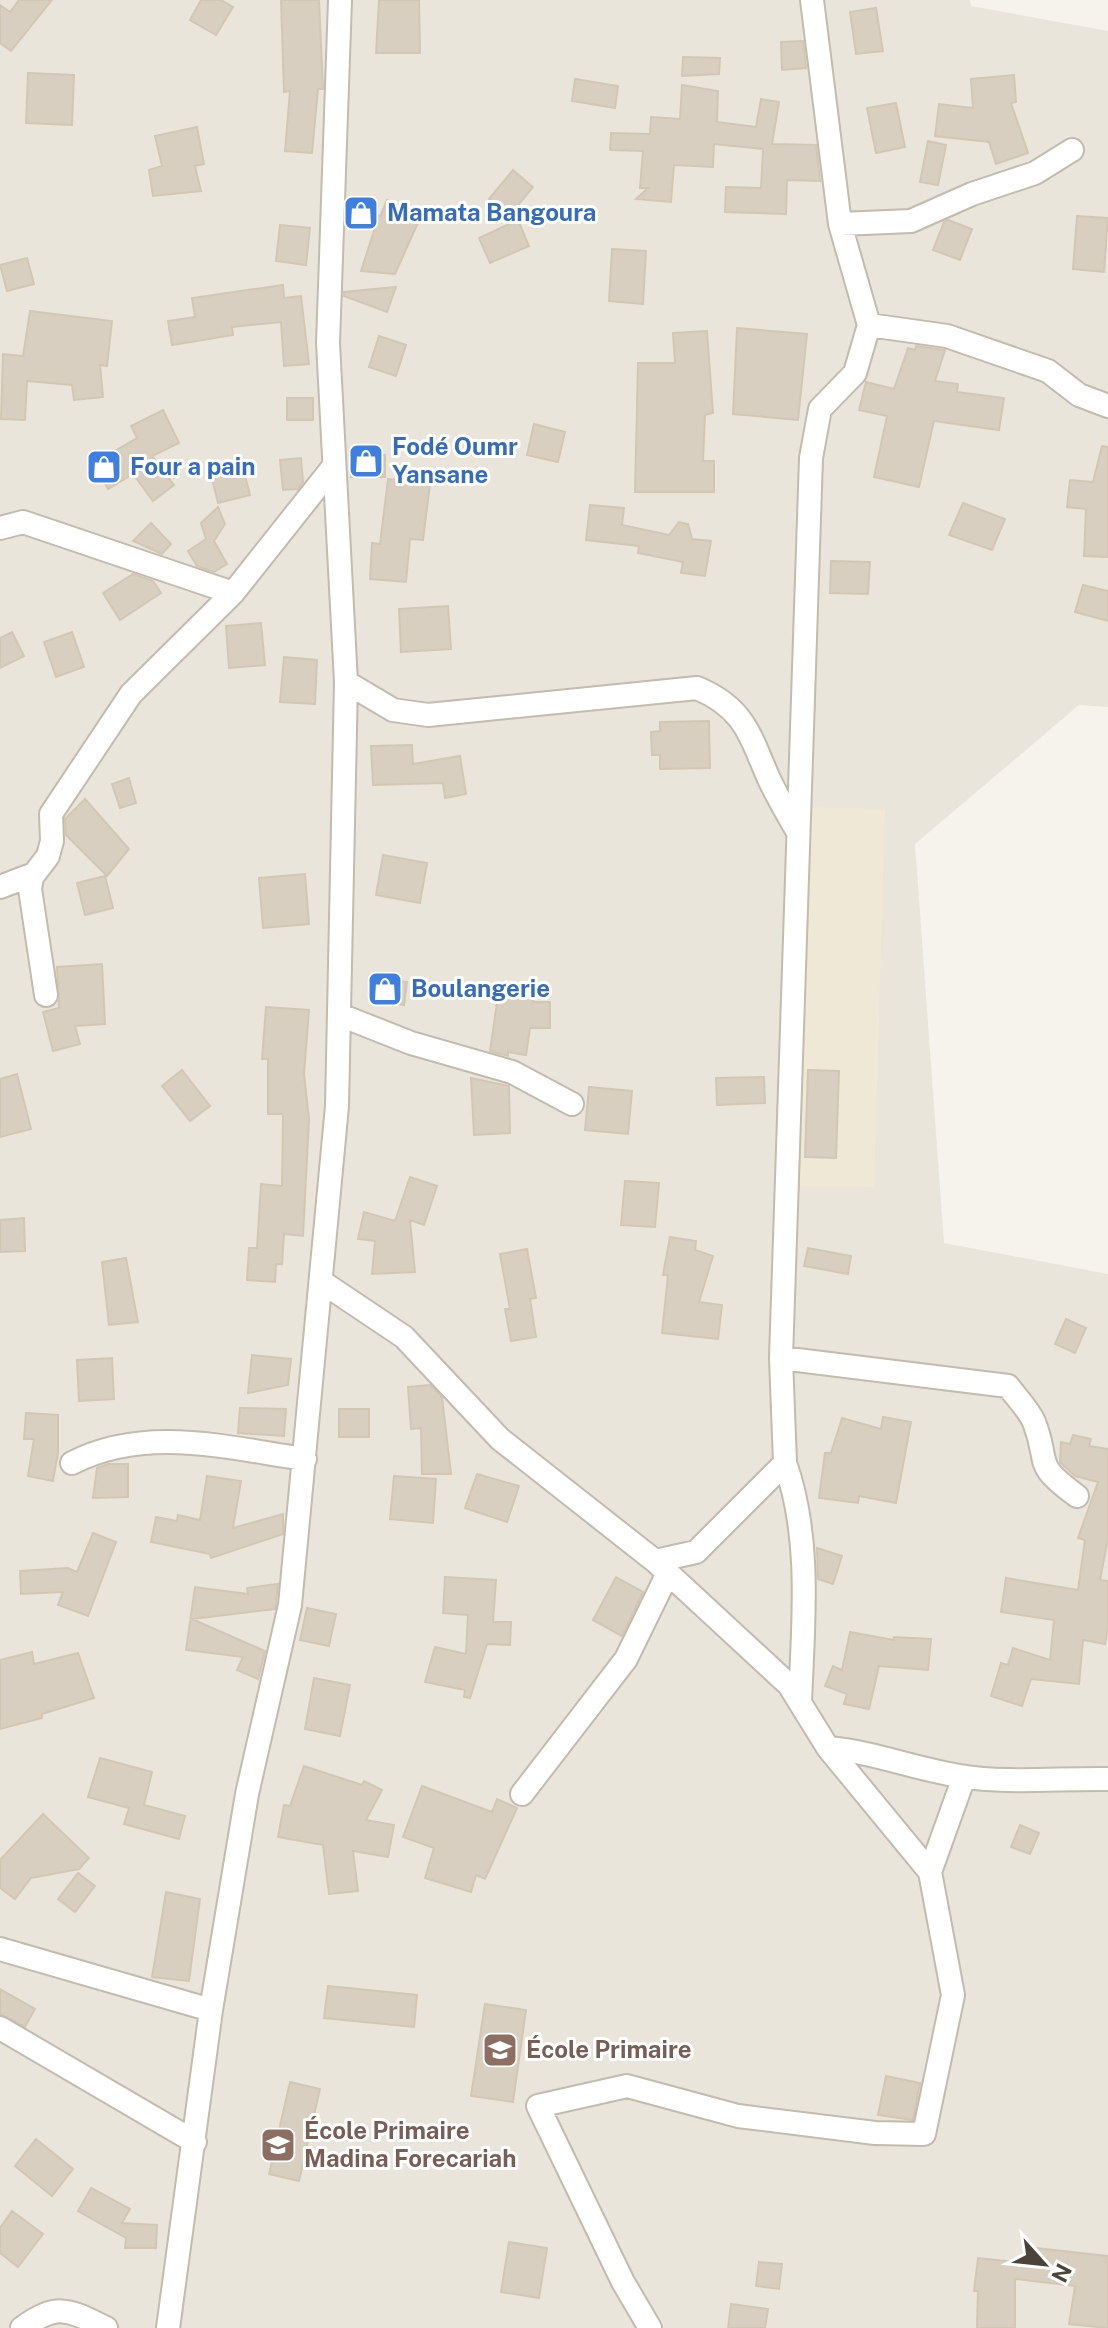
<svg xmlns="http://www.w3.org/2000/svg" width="1108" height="2328" font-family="'Public Sans',sans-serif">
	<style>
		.residential { fill: #eae5da }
		.education { fill: #efe8d6 }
		.building { fill: #d8cfc1; stroke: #d3c7b4; stroke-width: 2 }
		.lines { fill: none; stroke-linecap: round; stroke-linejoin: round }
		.minor-casing { stroke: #c2bbae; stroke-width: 26 }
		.minor { stroke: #fff; stroke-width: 22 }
		.labels { text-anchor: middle; stroke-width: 6; stroke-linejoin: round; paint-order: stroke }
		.shop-label { font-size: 24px; font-weight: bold; fill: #366cbe; stroke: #fff; text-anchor: start }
		.education-label { font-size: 24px; font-weight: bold; fill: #785e54; stroke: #fff; text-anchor: start }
	</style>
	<rect width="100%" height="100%" fill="#f6f3ec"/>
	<path class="residential" d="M0 0H970L971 6 1108 31V707L1079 705 915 844 944 1243 1108 1274V2328H0Z"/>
	<path class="education" d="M809 807 885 809 874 1187 798 1186Z"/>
	<path class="building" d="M19 0H52L11 51 0 43V5L10 12Z
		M201 0H221L233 7 216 35 190 20Z
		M281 0H319L323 89H318L312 153 285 151 290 91 284 92Z
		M379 0H419L420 53H376Z
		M876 8 883 51 856 54 850 12Z
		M803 41 806 68 782 70 781 42Z
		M683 57 720 58 719 74 682 76Z
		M28 73 74 75 72 125 26 123Z
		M1014 75 1016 102 1011 103 1028 153 996 164 989 142 935 136 939 104 973 108 971 79Z
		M575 79 618 86 615 108 572 101Z
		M682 85 718 91 717 122 756 127 761 99 779 102 772 144 816 145 820 181 787 180 786 214 725 212 726 187 761 188 763 149 714 144 713 167 674 165 671 202 636 199 648 188H640L643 151 610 150 611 133 650 134 651 117 680 119Z
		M896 103 905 147 876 153 867 108Z
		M197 127 204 164 195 166 201 191 153 196 149 170 162 166 155 136Z
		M928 141 946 145 938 185 920 182Z
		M513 170 533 187 509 216 489 199Z
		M387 200 421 216 395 274 361 271 376 225 353 219V207L365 204 380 217Z
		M1077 216 1108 218 1104 272 1073 269Z
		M518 220 529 246 490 263 479 238Z
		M948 220 972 229 960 260 933 250 944 222Z
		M280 225 310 228 306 265 276 261Z
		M612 249 646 251 643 304 609 301Z
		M27 258 34 284 7 291 0 265Z
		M283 285 284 298 301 296 309 364 284 366 281 322 232 327 233 335 172 345 168 321 195 317 192 298Z
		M396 287 387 312 344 296V292Z
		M30 311 112 321 107 366 100 365 103 397 74 400 72 385 27 381 25 420 1 419 3 354 23 356Z
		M737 328 807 334 798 420 733 414Z
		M707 331 713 413 705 415 703 461H714V492H635L638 363H675L673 333Z
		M379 336 406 345 396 376 369 367Z
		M916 346 945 350 935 381 958 384 957 392 1004 398 999 430 934 421 919 487 874 477 887 416 859 410 866 382 894 389 908 348 915 350Z
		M287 398H313V420H287Z
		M163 410 179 443 152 456 174 485 153 501 133 474 108 489 94 463 137 438 131 426Z
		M534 424 565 432 558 462 527 455Z
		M1102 446 1108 447V557L1084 556 1086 509 1067 507 1070 480 1093 482Z
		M351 455H385V477H351Z
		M301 458 303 482 298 489 283 490 280 460Z
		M241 460 250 495 218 503 209 467Z
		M388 479 430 484 423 540 410 539 406 582 370 579 372 543 380 544Z
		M963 503 1005 519 992 550 949 535Z
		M590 505 624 508 622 525 669 535 679 522 688 524 692 539 711 541 705 576 681 573 683 562 638 553 639 546 586 540Z
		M218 507 225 524 214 541 227 564 214 572 197 566 188 551 206 539 201 523Z
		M151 523 171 544 162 554 133 541Z
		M831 561 870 562 868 594 830 593Z
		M133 574 153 581 161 593 120 620 103 593Z
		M1083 585 1108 591V621L1075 612Z
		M448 606 451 649 401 652 399 609Z
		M261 623 265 665 229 668 226 626Z
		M12 632 24 656 0 668V638Z
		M72 632 84 667 56 677 44 642Z
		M284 657 317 660 315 704 280 702Z
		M709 721 710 768 660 769V755H652L651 732 660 731V722Z
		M412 745 413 764 460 756 466 794 445 798 443 783 373 785 371 746Z
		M129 778 136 803 120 808 112 784Z
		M85 799 129 849 107 876 66 835 65 819Z
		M383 855 427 863 420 903 376 895Z
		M305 874 309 924 263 928 259 878Z
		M105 876 113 908 85 915 77 883Z
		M102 964 105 1024 75 1026 80 1044 53 1051 43 1012 59 1008 57 967Z
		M374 977 407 982 404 1005 371 1000Z
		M500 982 536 987 533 1002H550V1028H530L526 1055 508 1052V1056L490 1051Z
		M266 1007 309 1010 304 1074 309 1119 303 1236 284 1234 282 1264H276L275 1282 247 1280 249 1248H257L261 1184 282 1186 283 1114H268V1059H262Z
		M182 1070 210 1106 190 1121 162 1086Z
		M808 1070 839 1071 836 1158 805 1157Z
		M17 1074 31 1129 0 1137V1079Z
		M764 1077 765 1103 717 1105 716 1078Z
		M471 1078 509 1086 510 1133 474 1135Z
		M589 1087 632 1091 628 1134 585 1130Z
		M410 1177 437 1186 424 1225 410 1220 415 1272 372 1274 375 1241 358 1239 364 1212 395 1221Z
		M625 1181 659 1183 655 1227 621 1225Z
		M24 1218 25 1251 0 1252V1220Z
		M670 1237 696 1241 695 1250 713 1256 699 1302 722 1305 718 1339 662 1333 668 1275H663Z
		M808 1248 851 1256 848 1274 804 1266Z
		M527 1249 536 1298 530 1299 536 1337 511 1341 505 1309H510L500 1254Z
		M126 1258 138 1322 109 1325 102 1262Z
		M1066 1319 1086 1328 1075 1353 1055 1344Z
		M252 1355 291 1359 288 1385 248 1393Z
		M112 1358 114 1399 79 1401 77 1360Z
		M430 1385 442 1397 451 1474H422L421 1428 411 1429 408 1387Z
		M240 1408 286 1409 284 1436 238 1433Z
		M339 1409H369V1437H339Z
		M26 1413 58 1415V1453L53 1481 28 1476 34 1439H24Z
		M883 1417 911 1422 896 1503 859 1496 858 1503 819 1498 825 1453H831L842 1418 881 1429Z
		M1073 1435 1091 1439 1089 1446 1108 1449V1539L1100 1580 1108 1581V1628L1105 1644 1083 1640 1079 1684 1031 1679 1022 1706 991 1696 1001 1663 1008 1665 1013 1648 1050 1660 1054 1620 1001 1612 1006 1578 1078 1590 1085 1540 1078 1538 1098 1482 1075 1476 1060 1462 1061 1442 1070 1444Z
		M108 1464H128V1497L93 1498 97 1468Z
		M477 1474 519 1486 507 1522 465 1508Z
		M207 1476 241 1481 233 1528 283 1514V1534L211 1558 210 1554 151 1542 156 1517 177 1521 178 1515 200 1520Z
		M394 1476 436 1479 433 1523 390 1519Z
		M93 1533 116 1542 88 1616 58 1605 63 1592 21 1594 20 1571 68 1568 77 1572Z
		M817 1548 842 1556 833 1584 818 1579Z
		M445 1577 496 1580 493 1622H511L510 1645 487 1644 470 1698 464 1697 465 1690 425 1682 435 1647 466 1654 468 1615 443 1613Z
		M616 1577 643 1592 622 1636 593 1620Z
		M278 1584 275 1609 192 1619 265 1651 258 1679 237 1670 243 1657 186 1650 195 1587 248 1594 247 1588Z
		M307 1608 336 1614 329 1646 300 1640Z
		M850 1632 894 1640V1637L931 1639 928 1670 879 1666 869 1709 844 1704 847 1694 825 1686 833 1666 842 1670Z
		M32 1652 34 1664 78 1653 94 1698 42 1714V1718L0 1729V1660Z
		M314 1678 350 1685 340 1736 305 1729Z
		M100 1758 152 1772 144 1805 185 1816 179 1839 124 1824 129 1808 88 1797Z
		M304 1766 362 1785 364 1781 382 1790 366 1820 394 1825 388 1857 353 1851 358 1891 329 1894 323 1845 278 1837 284 1805 290 1806Z
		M422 1786 492 1812 497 1799 517 1808 485 1879 476 1875 471 1892 425 1878 434 1848 403 1837Z
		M43 1814 89 1858 79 1869 31 1878 15 1899 0 1888V1860Z
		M1020 1825 1039 1833 1030 1854 1011 1847Z
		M78 1873 95 1886 75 1912 58 1899Z
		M166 1892 200 1899 189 1981 152 1977Z
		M328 1986 417 1995 414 2027 324 2018Z
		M0 1989 35 2009 25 2027 0 2014Z
		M485 2004 526 2010 513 2102 471 2096Z
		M886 2076 920 2083 913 2120 878 2115Z
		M290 2082 320 2089 299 2181 269 2174Z
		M36 2139 73 2169 52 2196 15 2166Z
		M91 2188 130 2209 122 2223 157 2225 156 2248H125L126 2238 78 2211Z
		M12 2211 43 2234 18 2267 0 2253V2228Z
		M509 2242 547 2248 539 2298 501 2292Z
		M1036 2248 1108 2256V2328L1069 2324 1075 2286 1015 2279V2328H977L978 2291H974L978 2258 1034 2264Z
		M759 2262 782 2264 779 2289 756 2286Z
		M731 2304 768 2309 765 2328H728Z"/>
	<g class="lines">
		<defs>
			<path id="minor" d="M840 224 911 221 972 194 1035 173 1072 150
				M869 325 947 336 1048 371 1079 395 1108 406
				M0 528 23 522 233 593
				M346 682 393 710 428 715 697 688C745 708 750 736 769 779 777 796 787 813 796 829
				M0 887 34 874
				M46 995 30 889 32 877 48 856 52 841 51 814 131 694 233 593 333 467
				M340 1015 411 1043 512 1072 572 1104
				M322 1282 404 1337 500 1439 655 1561 696 1552 785 1463 781 1358 811 458 820 409 855 373 869 325 840 224 812 0
				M781 1358 1008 1386C1016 1397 1029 1410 1034 1422 1051 1466 1031 1462 1077 1496
				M72 1463C146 1425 227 1448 305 1459
				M785 1463C812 1539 803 1624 800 1703
				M655 1561 789 1685 828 1748C874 1752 915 1769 960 1776 1007 1784 1060 1778 1108 1779
				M522 1794 626 1659 668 1573
				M930 1872 964 1777
				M0 1949 211 2010
				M0 2028 195 2142
				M22 2328C58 2302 69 2310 106 2328
				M168 2328 211 2010 247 1794 290 1605 337 1106 346 682 328 343 340 0
				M650 2328 623 2282 538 2106 627 2086 738 2116 875 2133 924 2134 953 1995 930 1872 828 1748"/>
		</defs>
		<use href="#minor" class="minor-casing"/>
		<use href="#minor" class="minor"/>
	</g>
	<defs>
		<symbol id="shop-square" viewBox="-11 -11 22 22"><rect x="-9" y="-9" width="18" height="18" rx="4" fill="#3f7fe0" stroke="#fff"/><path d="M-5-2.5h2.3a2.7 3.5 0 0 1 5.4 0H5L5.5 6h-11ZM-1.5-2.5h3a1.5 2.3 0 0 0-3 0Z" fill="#fff"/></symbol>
		<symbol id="school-square" viewBox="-11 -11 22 22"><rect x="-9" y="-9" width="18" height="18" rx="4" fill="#8d6e63" stroke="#fff"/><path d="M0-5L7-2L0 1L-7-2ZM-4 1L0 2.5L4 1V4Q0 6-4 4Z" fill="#fff"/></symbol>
	</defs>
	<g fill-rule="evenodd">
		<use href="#shop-square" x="341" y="193" width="40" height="40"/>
		<use href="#shop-square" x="346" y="441" width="40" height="40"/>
		<use href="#shop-square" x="84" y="447" width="40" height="40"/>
		<use href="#shop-square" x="365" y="969" width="40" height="40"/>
		<use href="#school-square" x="480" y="2030" width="40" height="40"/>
		<use href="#school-square" x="258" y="2125" width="40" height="40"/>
	</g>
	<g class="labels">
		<g class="shop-label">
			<text x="387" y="221">Mamata Bangoura</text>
			<text x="392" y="455">Fodé Oumr<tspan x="392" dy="28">Yansane</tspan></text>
			<text x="130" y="475">Four a pain</text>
			<text x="411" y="997">Boulangerie</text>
		</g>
		<g class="education-label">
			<text x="526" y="2058">École Primaire</text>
			<text x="304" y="2139">École Primaire<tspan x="304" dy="28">Madina Forecariah</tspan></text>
		</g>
	</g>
	<g transform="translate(1044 2264) rotate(117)" stroke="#ffffff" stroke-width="6" paint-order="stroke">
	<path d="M0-6L14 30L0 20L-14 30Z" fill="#4b4439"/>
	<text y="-12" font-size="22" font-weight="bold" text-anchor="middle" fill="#4b4439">N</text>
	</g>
</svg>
